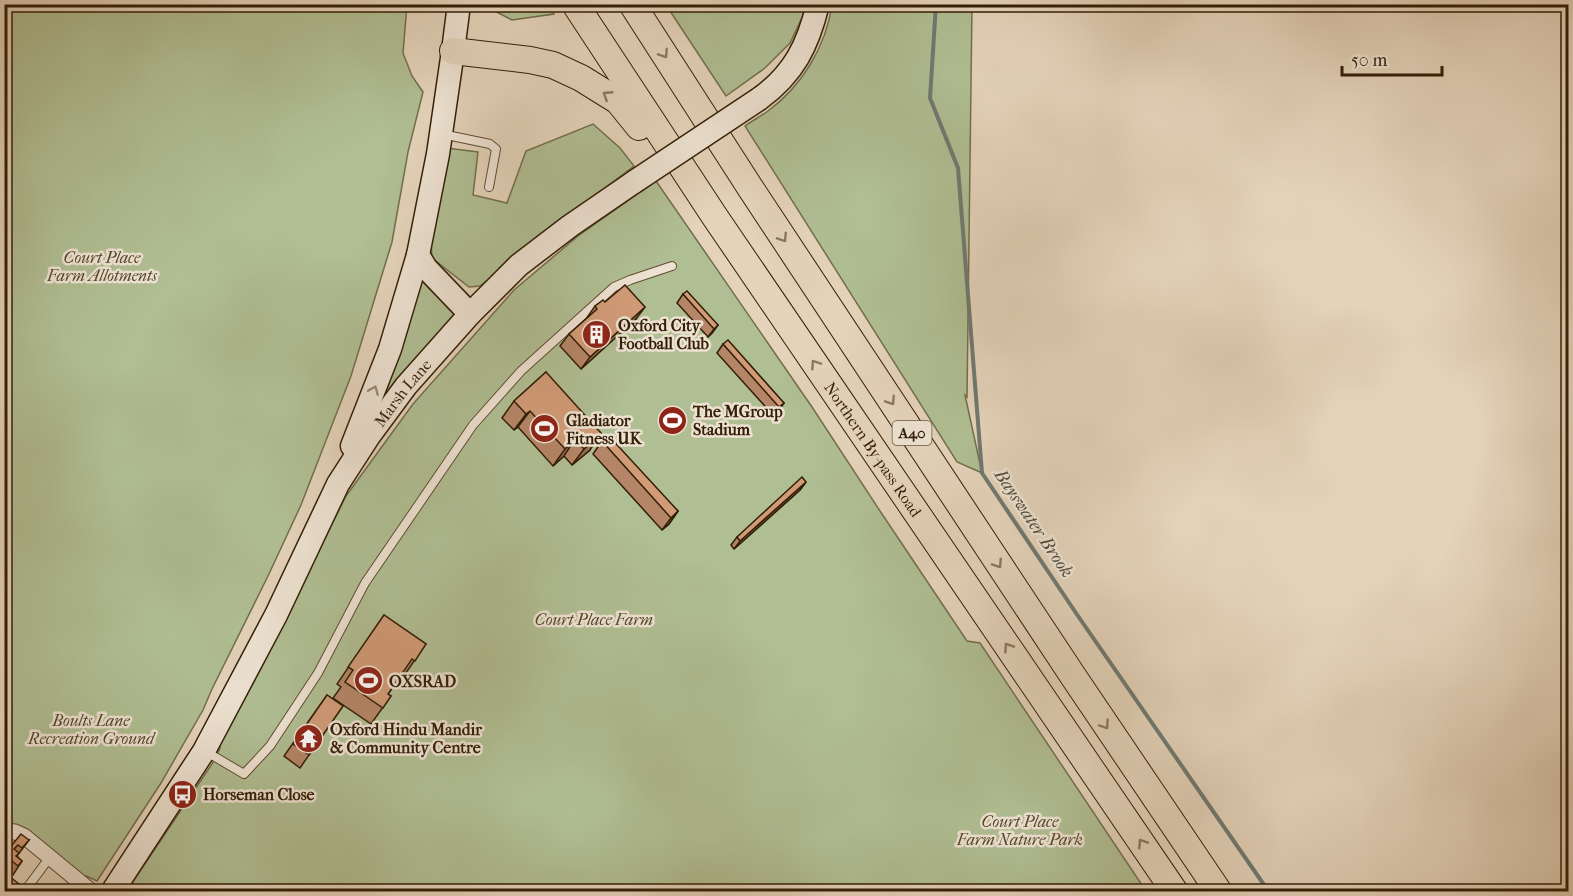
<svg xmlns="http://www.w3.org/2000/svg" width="1573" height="896" font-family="'IM FELL French Canon',serif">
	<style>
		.green { fill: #b0be93; stroke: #726e4c; stroke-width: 1.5 }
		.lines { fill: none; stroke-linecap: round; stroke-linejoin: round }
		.stream { stroke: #707971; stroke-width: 4 }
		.service-casing { stroke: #5f4b33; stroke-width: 10 }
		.minor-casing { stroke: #5f4b33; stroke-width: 17 }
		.secondary-casing { stroke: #331e06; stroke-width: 25 }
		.trunk-casing { stroke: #331e06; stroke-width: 28 }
		.service { stroke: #ede2d2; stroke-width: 8 }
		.minor { stroke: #ede2d2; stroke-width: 15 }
		.secondary { stroke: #ede2d2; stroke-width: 22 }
		.trunk { stroke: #e4d3ba; stroke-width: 26 }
		.secondary-bridge-casing { stroke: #331e06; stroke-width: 25; stroke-linecap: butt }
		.secondary-bridge { stroke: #ede2d2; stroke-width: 22 }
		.wall { fill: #b48566; stroke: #331e06; stroke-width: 1.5 }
		.shaded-wall { fill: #926c53; stroke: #331e06; stroke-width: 1.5 }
		.building { fill: #d19b77; stroke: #331e06; stroke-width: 1.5 }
		.oneway { stroke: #8c7860 }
		.oneway2 { stroke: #998a76 }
		.labels { text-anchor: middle; stroke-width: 5; stroke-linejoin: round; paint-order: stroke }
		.shield { fill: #ede2d2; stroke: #6b5943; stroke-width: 1.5 }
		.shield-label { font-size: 15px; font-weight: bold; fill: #331e06 }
		.park-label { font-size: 16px; font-style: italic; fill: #524629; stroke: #ede2d2 }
		.poi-label { font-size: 16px; font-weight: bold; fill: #331e06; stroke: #ede2d2; text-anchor: start }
		.street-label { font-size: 16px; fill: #331e06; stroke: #ede2d2 }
		.water-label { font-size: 18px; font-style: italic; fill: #514c3c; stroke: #ede2d2 }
	</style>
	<rect width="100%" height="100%" fill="#e4d3ba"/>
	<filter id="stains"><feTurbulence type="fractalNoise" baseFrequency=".00333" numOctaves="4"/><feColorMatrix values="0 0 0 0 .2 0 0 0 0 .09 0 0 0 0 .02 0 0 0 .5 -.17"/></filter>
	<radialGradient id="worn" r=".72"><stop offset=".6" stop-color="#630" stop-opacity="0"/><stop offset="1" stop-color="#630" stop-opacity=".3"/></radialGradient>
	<path class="green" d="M4 5H407L403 53 412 76 423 92 408 152 392 242 351 376 301 505 268 576 212 689 203 710 161 783 97 881 86 876 84 878 5 825V805L7 801 4 798Z
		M483 5H552L554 14 512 20Z
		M666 5H808L790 43 765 68 726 96Z
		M832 5H972L967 397 965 395 982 473 957 462 745 126C752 121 761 116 768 111 802 86 826 46 832 5Z
		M593 124 620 148 634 166 564 219 480 286 469 287 432 258 431 241 447 148 478 152 473 195 507 203 526 151Z
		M656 181 812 407 880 511 967 641 980 643 1146 891 126 892 214 761 220 748V739L291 605 346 496 413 404 514 290 578 236Z
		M420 273 457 312 366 429Z"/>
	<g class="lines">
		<path class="stream" d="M936 4 930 98 958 168 982 473 1078 616 1269 892"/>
		<defs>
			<path id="service" d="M442 134 490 144 496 149 489 187
				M205 751 244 774 270 746 318 673 365 583 473 425 521 371 614 287 630 280 672 266
				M24 892 50 857"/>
			<path id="minor" d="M4 831 15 832 24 836 92 892"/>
			<g id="secondary">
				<path d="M759 99C794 74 808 45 818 4"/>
				<path d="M418 255 426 268 470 314"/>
				<path d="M352 446 390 349 418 255 438 154 453 51 459 4"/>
				<path id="s1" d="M112 892 204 751 276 615 338 484 369 436 406 386 470 314 519 265 570 226 634 182"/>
			</g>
			<g id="trunk">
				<path id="s2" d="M575 4 715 217 1175 892"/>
				<path d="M632 4 751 189 1073 676 1219 892"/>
				<path d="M453 51 530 60 553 65 581 78 618 101 639 127"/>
			</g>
		</defs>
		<use href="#service" class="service-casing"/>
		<use href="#minor" class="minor-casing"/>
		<use href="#secondary" class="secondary-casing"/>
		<use href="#trunk" class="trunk-casing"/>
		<use href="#service" class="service"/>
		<use href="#minor" class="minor"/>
		<use href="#secondary" class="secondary"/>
		<use href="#trunk" class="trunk"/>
		<defs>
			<path id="secondary-bridge" d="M634 182 759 99"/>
		</defs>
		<use href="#secondary-bridge" class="secondary-bridge-casing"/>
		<use href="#secondary-bridge" class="secondary-bridge"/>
	</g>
	<path class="wall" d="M683 294 718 325 712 333 708 337 677 303Z
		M605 302 636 319 581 369 560 346 569 334 586 319 595 306Z
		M723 344 784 403 778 411 773 415 717 353Z
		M546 372 590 450 572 465 564 456 553 466 518 427 514 430 502 418 514 401Z
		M602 441 678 511 669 524 662 530 593 454Z
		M806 482 800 490 734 549 731 545 737 537Z
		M384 615 426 644 403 677 401 676 388 694 391 696 371 724 333 698 341 687 337 684Z
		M327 695 343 706 300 768 284 756Z
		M4 840 12 845 29 840 17 856 22 861 13 875 6 870 4 872Z
		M4 884 14 891H4Z"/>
	<path class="shaded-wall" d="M645 307 636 319 581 369 590 357Z
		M718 325 712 333 708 337 714 329Z
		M784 403 778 411 773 415 779 407Z
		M530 411 518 427 514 430 526 414Z
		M601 433 590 450 572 465 584 449Z
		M575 439 564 456 553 466 565 449Z
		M806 482 800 490 734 549 740 541Z
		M678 511 669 524 662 530 671 518Z"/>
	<path class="building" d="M625 285 645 307 590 357 569 334 597 309 595 306 603 300 605 302Z
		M687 291 718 325 714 329 683 294Z
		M728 340 784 403 779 407 723 344Z
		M546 372 601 433 584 449 575 439 565 449 530 411 526 414 514 401Z
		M608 435 678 511 671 518 602 441Z
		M802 477 806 482 740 541 737 537Z
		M384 615 426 644 415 661 412 659 388 694 391 696 383 708 345 682 353 670 348 667Z
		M327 695 343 706 309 755 293 744Z
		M21 834 29 840 22 848 18 845 14 849 19 853 16 856 22 861 18 866 12 861 5 870 4 840 5 839 12 845Z
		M10 877 19 884 14 891H12L4 885Z
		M43 885 51 891H41L39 890Z"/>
	<defs><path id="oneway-chevron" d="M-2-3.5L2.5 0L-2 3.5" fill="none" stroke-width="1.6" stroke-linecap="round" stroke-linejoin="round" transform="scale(1.5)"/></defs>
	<g class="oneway">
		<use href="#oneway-chevron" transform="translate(664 54) rotate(57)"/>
		<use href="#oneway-chevron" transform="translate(607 95) rotate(-147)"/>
		<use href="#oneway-chevron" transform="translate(783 238) rotate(57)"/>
		<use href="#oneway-chevron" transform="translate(815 364) rotate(-124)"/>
		<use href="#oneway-chevron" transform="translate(891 401) rotate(57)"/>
		<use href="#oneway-chevron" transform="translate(998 564) rotate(57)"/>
		<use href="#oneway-chevron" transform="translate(1008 647) rotate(-124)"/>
		<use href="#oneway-chevron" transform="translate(1105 725) rotate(56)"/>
		<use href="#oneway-chevron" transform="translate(1142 843) rotate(-124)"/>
	</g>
	<use class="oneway2" href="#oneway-chevron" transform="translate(374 390) rotate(-68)"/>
	<defs>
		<symbol id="building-disc" viewBox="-11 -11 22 22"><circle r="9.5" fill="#8f2418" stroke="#ede2d2"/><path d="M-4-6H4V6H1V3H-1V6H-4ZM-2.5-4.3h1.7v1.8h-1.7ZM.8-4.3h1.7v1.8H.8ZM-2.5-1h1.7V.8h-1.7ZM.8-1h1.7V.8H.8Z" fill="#fff"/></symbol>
		<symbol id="stadium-disc" viewBox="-11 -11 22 22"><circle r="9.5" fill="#8f2418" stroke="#ede2d2"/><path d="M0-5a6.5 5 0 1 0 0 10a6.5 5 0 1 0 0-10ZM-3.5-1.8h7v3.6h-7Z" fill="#fff"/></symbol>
		<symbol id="temple-disc" viewBox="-11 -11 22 22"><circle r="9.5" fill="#8f2418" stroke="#ede2d2"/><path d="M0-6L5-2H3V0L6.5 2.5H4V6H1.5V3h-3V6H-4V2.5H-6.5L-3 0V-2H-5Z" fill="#fff"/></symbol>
		<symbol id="bus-disc" viewBox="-11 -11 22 22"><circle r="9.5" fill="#8f2418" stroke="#ede2d2"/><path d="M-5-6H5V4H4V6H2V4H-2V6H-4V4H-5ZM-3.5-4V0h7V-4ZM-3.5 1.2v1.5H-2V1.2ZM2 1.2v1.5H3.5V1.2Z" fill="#fff"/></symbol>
	</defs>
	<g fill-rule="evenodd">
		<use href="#building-disc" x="580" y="318" width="33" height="33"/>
		<use href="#stadium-disc" x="656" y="404" width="33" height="33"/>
		<use href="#stadium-disc" x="528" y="412" width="33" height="33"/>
		<use href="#stadium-disc" x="352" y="664" width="33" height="33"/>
		<use href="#temple-disc" x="292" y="722" width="33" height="33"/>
		<use href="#bus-disc" x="166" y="778" width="33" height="33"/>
	</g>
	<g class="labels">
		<rect class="shield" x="892.5" y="421" width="39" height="24" rx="4.5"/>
		<g class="shield-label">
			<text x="912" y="438">A40</text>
		</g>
		<g class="park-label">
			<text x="102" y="263">Court Place<tspan x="102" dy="18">Farm Allotments</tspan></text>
			<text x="594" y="625">Court Place Farm</text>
			<text x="91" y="726">Boults Lane<tspan x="91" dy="18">Recreation Ground</tspan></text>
			<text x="1020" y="827">Court Place<tspan x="1020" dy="18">Farm Nature Park</tspan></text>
		</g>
		<g class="poi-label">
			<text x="618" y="331">Oxford City<tspan x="618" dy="18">Football Club</tspan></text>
			<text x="693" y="417">The MGroup<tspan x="693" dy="18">Stadium</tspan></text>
			<text x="566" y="426">Gladiator<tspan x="566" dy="18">Fitness UK</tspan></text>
			<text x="389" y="687">OXSRAD</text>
			<text x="330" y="735">Oxford Hindu Mandir<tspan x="330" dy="18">&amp; Community Centre</tspan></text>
			<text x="203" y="800">Horseman Close</text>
		</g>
		<g class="street-label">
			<text dy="6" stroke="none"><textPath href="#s1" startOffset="579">Marsh Lane</textPath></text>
			<text dy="6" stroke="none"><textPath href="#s2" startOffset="536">Northern By-pass Road</textPath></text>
		</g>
		<g class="water-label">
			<text transform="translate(1034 523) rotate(56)" y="6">Bayswater Brook</text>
		</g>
	</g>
	<rect width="1573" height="896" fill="none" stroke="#e4d3ba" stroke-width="24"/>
	<rect x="6" y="6" width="1561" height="884" fill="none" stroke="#331e06" stroke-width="3"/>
	<rect x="12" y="12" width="1549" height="872" fill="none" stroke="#331e06" stroke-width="1.5"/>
	<path d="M1342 66v9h100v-9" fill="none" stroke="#331e06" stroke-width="3"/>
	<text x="1351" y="66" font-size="18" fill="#331e06" stroke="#ede2d2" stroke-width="4.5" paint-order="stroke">50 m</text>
	<rect width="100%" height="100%" filter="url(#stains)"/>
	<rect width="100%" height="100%" fill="url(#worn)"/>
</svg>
